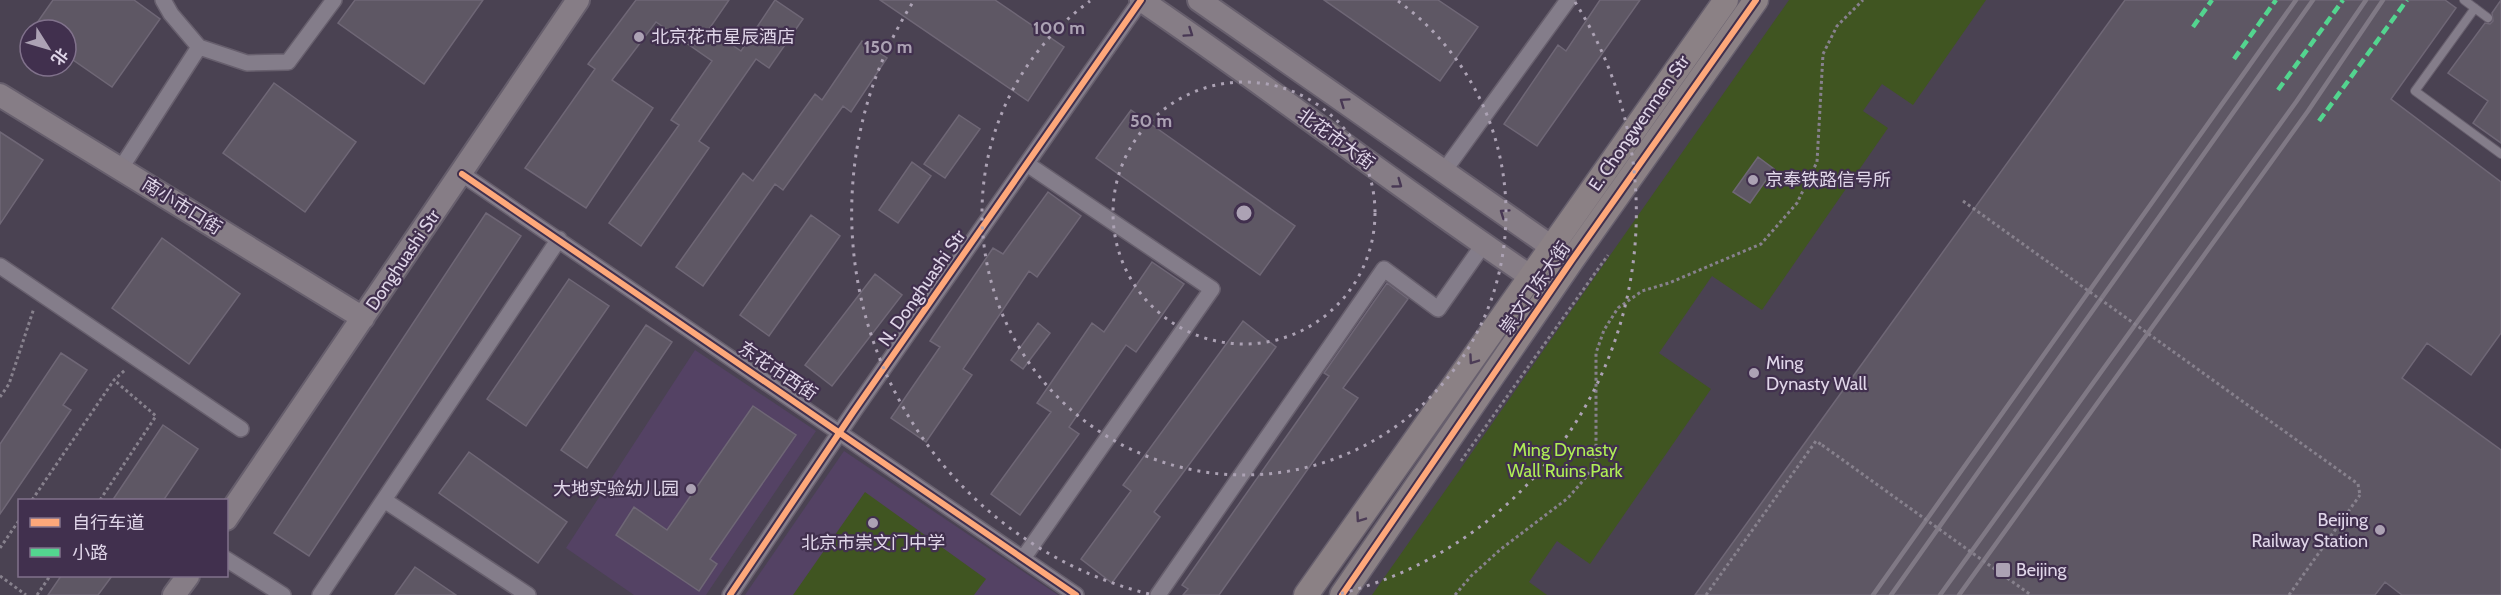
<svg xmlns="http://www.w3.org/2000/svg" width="2501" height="595" font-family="Cabin,'Noto Sans SC',sans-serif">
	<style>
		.built { fill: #544264 }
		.green { fill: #405521 }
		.building { fill: #5e5764; stroke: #6f6776; stroke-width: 1.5 }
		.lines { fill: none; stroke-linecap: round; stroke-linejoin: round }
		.lane-casing { stroke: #675f6d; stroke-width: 10 }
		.street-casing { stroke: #675f6d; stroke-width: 18 }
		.secondary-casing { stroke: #675f6d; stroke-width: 26 }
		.primary-casing { stroke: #675f6d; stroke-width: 27 }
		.path { stroke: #87818d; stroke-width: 3; stroke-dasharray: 3 3; stroke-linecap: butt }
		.lane { stroke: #847d8a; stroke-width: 8 }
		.street { stroke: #847d8a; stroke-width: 15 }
		.secondary { stroke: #867d86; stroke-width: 22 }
		.primary { stroke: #8b8185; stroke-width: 24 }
		.rail { stroke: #807985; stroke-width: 4.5 }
		.path-bridge { stroke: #87818d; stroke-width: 3; stroke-dasharray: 3 3; stroke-linecap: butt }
		.quiet { stroke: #53d58f; stroke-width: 4.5; stroke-dasharray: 9 4.5; stroke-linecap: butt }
		.cycleway-casing { stroke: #41304e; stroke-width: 10 }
		.cycleway { stroke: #fea87a; stroke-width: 6 }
		.oneway { stroke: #483854 }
		.oneway2 { stroke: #4c3c56 }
		.ring { fill: none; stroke: #aca2b4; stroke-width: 3; stroke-dasharray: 3 6 }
		.poi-dot { fill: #aca2b4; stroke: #41304e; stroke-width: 2 }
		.labels { text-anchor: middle; stroke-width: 4.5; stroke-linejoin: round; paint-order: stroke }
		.poi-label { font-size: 18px; fill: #e0d6e9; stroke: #41304e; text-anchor: start }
		.street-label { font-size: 18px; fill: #e0d6e9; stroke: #41304e }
		.park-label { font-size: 18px; fill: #afee55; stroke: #41304e }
		.centre { fill: #aca2b4; stroke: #41304e; stroke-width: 3 }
		.ring-label { font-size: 18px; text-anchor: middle; font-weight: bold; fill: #aca2b4; stroke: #41304e; stroke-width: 4.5; stroke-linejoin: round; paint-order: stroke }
	</style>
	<rect width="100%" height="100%" fill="#4a4252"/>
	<path class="built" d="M695 350 816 431 706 595H634L566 548Z
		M844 451 1058 595H745Z"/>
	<path class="green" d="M1789 0H1986L1913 105 1882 84 1863 111 1888 128 1762 310 1712 276 1659 353 1711 389 1590 564 1557 541 1529 582 1547 595H1372Z
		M865 492 986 579 974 595H793Z"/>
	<path class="building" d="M53 0H134L160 19 112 87 66 55V30H32Z
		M355 0H483L424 84 338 23Z
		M636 0H729L709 29 741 51 775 0 803 19 769 68 756 59 699 141 709 148 641 246 609 223 679 125 671 120 712 61 656 22 612 80 653 108 586 208 525 168 595 69 588 64Z
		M880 0H995L1064 47 1028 101Z
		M1324 0H1438L1478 27 1440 81Z
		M1600 0H1640L1537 146 1504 124 1558 45 1566 51Z
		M2125 0H2445L2456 8 2391 99 2501 182V333L2471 375 2427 343 2402 378 2501 450V595H2402L2385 582 2375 595H1695Z
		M2501 0V143L2473 123 2488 101 2448 73 2485 23 2490 24 2493 21 2492 13Z
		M862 41 887 58 851 112 843 106 783 190 775 184 703 286 676 267 743 173 753 181 815 94 822 100Z
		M274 83 356 142 305 212 223 153Z
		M1131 110 1295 226 1260 275 1096 158Z
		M959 115 980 129 945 178 924 164Z
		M0 132 43 160 0 224Z
		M1758 157 1774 169 1750 203 1733 192Z
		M912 162 931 176 898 223 879 210Z
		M1048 192 1081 216 1037 277 1029 271 963 369 972 375 926 442 891 418 940 347 930 341 993 248 1003 254Z
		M486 213 521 236 309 556 274 533Z
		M811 215 840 236 769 336 740 315Z
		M162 238 240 294 189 364 112 308Z
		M1152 262 1184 284 1136 352 1126 345 1069 427 1079 434 1020 515 991 494 1051 412 1037 403 1092 323 1104 332Z
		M875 274 902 295 832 386 805 365Z
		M569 279 609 306 526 426 487 399Z
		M1387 283 1408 299 1343 388 1358 398 1219 595H1183L1188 589 1182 585 1329 376 1324 373Z
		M1243 321 1276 347 1154 512 1160 517 1112 583 1081 559 1131 491 1123 485Z
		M1038 323 1050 333 1023 369 1011 360Z
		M646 325 672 342 587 468 561 450Z
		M61 353 87 370 63 405 71 410 0 514V444Z
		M753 406 796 435 710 559 717 564 699 591 616 535 634 507 667 530Z
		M163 425 198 449 163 501H112Z
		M469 452 567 522 538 563 439 493Z
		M415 567 456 595H395Z
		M61 576H112L98 595H48Z"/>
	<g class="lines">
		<defs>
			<path id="lane" d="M2464 0 2488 18
				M2475 8 2415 91 2501 154"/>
			<path id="street" d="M163 0 171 14 199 47 247 63 288 62 334 0
				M121 168 199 47
				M1444 171 1568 0
				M462 174 1076 595
				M0 266 241 429
				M384 500 528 595
				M1024 557 1212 289 1027 164
				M226 559 283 595
				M320 595 559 239
				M730 595 854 411 1141 0
				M1158 595 1384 269 1438 309 1483 245"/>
			<path id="secondary" d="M1141 0C1278 93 1408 195 1546 287
				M1199 0 1566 257
				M0 95 363 318
				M226 519 578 0
				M174 595 188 576"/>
			<path id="primary" d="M1306 595 1726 0
				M1342 595 1572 260 1756 0"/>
		</defs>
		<use href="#lane" class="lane-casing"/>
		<use href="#street" class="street-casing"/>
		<use href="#secondary" class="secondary-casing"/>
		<use href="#primary" class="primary-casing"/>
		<path class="path" d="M0 397 9 384 34 308
			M1461 461 1608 255
			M32 500 114 380 125 370
			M100 500 156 416 114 380
			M0 548 20 519
			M0 576 26 595
			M37 595 50 576
			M1455 595 1471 576 1501 549 1568 498 1587 476 1596 459V353L1604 330 1618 308 1642 291 1669 283 1761 244 1797 203 1817 162 1823 54 1837 26 1863 0
			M1706 595 1816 441 1822 445
			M2289 595 2360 495"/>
		<use href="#lane" class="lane"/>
		<use href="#street" class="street"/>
		<use href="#secondary" class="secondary"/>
		<use href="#primary" class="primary"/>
		<path class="rail" d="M1873 595 2296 0
			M1891 595 2313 0
			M1940 595 2296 102 2366 0
			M1959 595 2308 111 2383 0"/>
		<path class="path-bridge" d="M1963 201 2358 484 2360 495
			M1822 445 2031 595"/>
		<path class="quiet" d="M2193 27 2212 0
			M2234 59 2276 0
			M2278 90 2343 0
			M2319 121 2407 0"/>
		<defs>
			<path id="cycleway" d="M462 174 1076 595
				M730 595 854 411 1141 0
				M1342 595 1572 260 1756 0"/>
		</defs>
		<use href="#cycleway" class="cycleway-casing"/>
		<use href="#cycleway" class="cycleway"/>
	</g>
	<defs><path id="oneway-chevron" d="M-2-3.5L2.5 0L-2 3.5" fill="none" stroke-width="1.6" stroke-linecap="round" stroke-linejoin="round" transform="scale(1.5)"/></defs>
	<g class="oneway">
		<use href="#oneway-chevron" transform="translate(1189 33) rotate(34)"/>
		<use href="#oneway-chevron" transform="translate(1344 102) rotate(-145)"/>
		<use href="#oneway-chevron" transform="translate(1398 184) rotate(36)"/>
		<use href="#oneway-chevron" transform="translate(1504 213) rotate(-145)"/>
	</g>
	<g class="oneway2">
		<use href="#oneway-chevron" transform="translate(1473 360) rotate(125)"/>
		<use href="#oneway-chevron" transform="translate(1360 518) rotate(125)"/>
	</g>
	<g class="ring">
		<circle cx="1244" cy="213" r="131"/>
		<path d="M1398 1A262 262 0 1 1 1090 1"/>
		<path d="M1149 594A393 393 0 0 1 913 2M1575 2A393 393 0 0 1 1339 594"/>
	</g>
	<g class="poi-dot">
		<circle cx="639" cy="37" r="6"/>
		<circle cx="1753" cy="180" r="6"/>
		<circle cx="1754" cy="373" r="6"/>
		<circle cx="691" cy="489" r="6"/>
		<circle cx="873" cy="523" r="6"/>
		<circle cx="2380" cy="530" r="6"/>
		<rect x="1995" y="562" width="16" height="16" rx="3"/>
	</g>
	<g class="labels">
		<g class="poi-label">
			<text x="651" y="43">北京花市星辰酒店</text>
			<text x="1765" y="186">京奉铁路信号所</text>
			<text x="1766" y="369">Ming<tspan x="1766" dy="21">Dynasty Wall</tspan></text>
			<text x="679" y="495" text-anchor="end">大地实验幼儿园</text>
			<text x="2368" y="526" text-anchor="end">Beijing<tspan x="2368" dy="21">Railway Station</tspan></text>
			<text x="873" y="549" text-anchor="middle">北京市崇文门中学</text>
			<text x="2016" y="576">Beijing</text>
		</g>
		<g class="street-label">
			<text transform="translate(1639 123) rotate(-55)" y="6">E. Chongwenmen Str</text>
			<text transform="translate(1336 139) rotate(36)" y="6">北花市大街</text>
			<text transform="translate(182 206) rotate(32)" y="6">南小市口街</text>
			<text transform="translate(403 260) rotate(-56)" y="6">Donghuashi Str</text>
			<text transform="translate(922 288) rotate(-55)" y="6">N. Donghuashi Str</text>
			<text transform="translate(1535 288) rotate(-55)" y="6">崇文门东大街</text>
			<text transform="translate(778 371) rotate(34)" y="6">东花市西街</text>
		</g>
		<g class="park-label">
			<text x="1565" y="456">Ming Dynasty<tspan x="1565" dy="21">Wall Ruins Park</tspan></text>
		</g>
	</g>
	<circle cx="1244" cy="213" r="9" class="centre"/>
	<g class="ring-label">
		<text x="1059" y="34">100 m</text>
		<text x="888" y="53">150 m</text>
		<text x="1151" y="127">50 m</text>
	</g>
	<rect x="18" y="499" width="210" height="78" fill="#41304e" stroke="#81728c" stroke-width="1.5"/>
	<rect x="30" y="518" width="30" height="9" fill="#fea87a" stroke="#81728c" stroke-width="1.5"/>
	<text x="72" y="529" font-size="18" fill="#e0d6e9">自行车道</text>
	<rect x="30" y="548" width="30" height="9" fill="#53d58f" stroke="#81728c" stroke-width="1.5"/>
	<text x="72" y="559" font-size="18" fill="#e0d6e9">小路</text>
	<g transform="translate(48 48) rotate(127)"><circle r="28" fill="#41304e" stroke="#81728c" stroke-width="1.5"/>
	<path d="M0-4.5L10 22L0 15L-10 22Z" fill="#aca2b4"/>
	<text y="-9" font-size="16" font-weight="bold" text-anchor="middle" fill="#e0d6e9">北</text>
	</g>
</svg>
